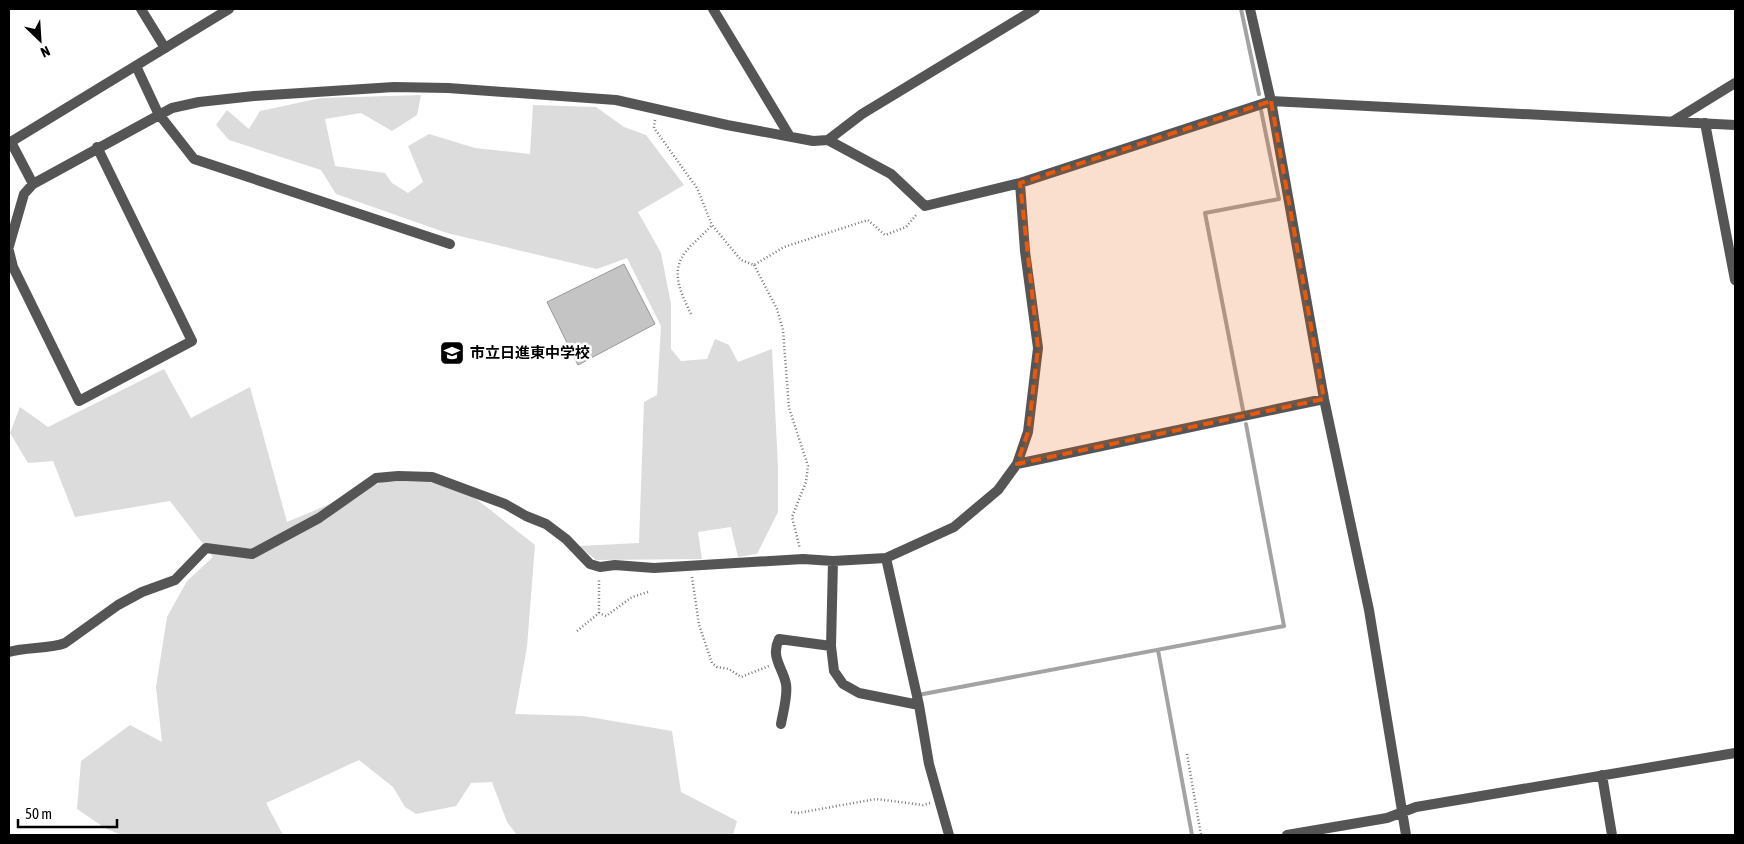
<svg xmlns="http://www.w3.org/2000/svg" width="1744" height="844" font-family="'Asap Condensed','Noto Sans JP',sans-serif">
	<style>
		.green { fill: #dcdcdc }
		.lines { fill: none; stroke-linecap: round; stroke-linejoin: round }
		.stream { stroke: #a3a3a3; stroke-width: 4 }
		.building { fill: #c4c4c4; stroke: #999 }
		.path { stroke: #777; stroke-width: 2.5; stroke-dasharray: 1 2.5; stroke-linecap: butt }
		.minor { stroke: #555; stroke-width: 10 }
		.tertiary { stroke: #555; stroke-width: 10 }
		.marked { fill: #e8590c; fill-opacity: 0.2; stroke: #e8590c; stroke-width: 4; stroke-dasharray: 10 6; stroke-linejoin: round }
		.labels { text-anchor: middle; stroke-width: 5; stroke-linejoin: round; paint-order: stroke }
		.poi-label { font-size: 15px; font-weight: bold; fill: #000; stroke: #fff; text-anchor: start }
	</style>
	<rect width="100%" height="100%" fill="#fff"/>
	<path class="green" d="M421 95 417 115 392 131 361 113 325 119 335 166 385 173 392 183 408 193 423 182 408 146 429 134 475 148 530 154 533 105 596 107 624 127 646 135 684 185 638 212 661 253 671 304V349L681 361 707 359 715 339 729 345 738 362 772 349 778 467V512L757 554 738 557 731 527 698 532 702 559 596 560 579 546 639 543 644 402 657 395 661 326 627 258 597 269 447 233 336 194 321 170 229 140 216 125 227 110 249 129 260 111 321 98Z
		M164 369 191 418 250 387 287 522 382 482H429L470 494 535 545 527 647 515 714 583 716 672 731 681 792 737 821 733 835H517L507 822 492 782 471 783 456 806 416 814 405 807 393 787 359 760 266 803 283 835H121L105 828 77 809 81 761 130 725 162 742 156 687 167 617 187 581 213 557 170 501 75 517 53 461 28 463 10 433 20 407 48 427Z"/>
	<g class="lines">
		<path class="stream" d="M1241 9 1259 94
			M1243 410 1205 213 1279 199 1261 110
			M1158 650 1192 835
			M918 695 1284 626 1246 424"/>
	</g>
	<path class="building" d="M624 264 655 324 578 365 547 302Z"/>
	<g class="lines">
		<path class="path" d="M655 120 654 128 697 188 712 225 741 260 754 265 784 247 868 220 885 235 906 227 917 214
			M754 265 777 309 783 330 789 408 808 466 806 482 792 517 800 549
			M691 314C681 293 669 271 687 250 695 241 704 234 712 225
			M692 577 699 625 712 663 717 667 729 669 741 677 769 666
			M599 613V578
			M577 631 599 613 606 616 632 597 648 592
			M1187 754 1201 835
			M791 812 798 813 876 799 923 805 930 803"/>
		<path class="minor" d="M141 9 165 48
			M713 9 789 135
			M136 66 158 113 194 159 450 244
			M1271 101 1324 399 1369 610 1406 835
			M1675 120 1735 83
			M1705 123 1735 280
			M828 140 862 114 1035 9
			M11 142 33 184
			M9 246 24 194 33 184 172 108 199 102 254 96 394 87 448 88 616 100 727 125 813 141 828 140 891 174 925 206 1020 183 1271 101 1735 125
			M9 251 13 267 79 401 192 341 97 147
			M1017 464 1324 399
			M886 558 919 705 929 764 949 835
			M833 561 831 646 834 671 843 684 859 693 919 705
			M9 652C26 647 50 649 65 643L118 605 142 592 175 580 206 548 252 554 319 518 376 478 398 476 432 477 505 504 526 516 546 524 566 539 590 564 600 567 615 565 654 568 803 559 833 561 886 558 954 527 998 490 1017 464 1028 432 1038 348 1025 251 1020 183
			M781 724C783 712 788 696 786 684 783 668 770 657 779 639L831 646
			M1602 775 1612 835
			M1287 835 1387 818 1416 807 1735 753"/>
		<path class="tertiary" d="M1250 9 1271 101
			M9 143 229 9"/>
	</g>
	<path class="marked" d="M1271 101 1324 399 1017 464 1028 432 1038 348 1020 183Z"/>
	<defs>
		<symbol id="school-square" viewBox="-11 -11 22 22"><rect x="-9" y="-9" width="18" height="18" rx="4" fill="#000" stroke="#fff"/><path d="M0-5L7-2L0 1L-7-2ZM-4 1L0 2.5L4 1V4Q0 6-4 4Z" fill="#fff"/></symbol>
	</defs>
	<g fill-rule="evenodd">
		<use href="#school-square" x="438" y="339" width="28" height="28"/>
	</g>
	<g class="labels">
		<g class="poi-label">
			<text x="470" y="358">市立日進東中学校</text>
		</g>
	</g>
	<rect width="1744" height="844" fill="none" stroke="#000000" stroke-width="20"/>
	<g transform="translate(40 40) rotate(155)" stroke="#ffffff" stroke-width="4" paint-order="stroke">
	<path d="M0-4L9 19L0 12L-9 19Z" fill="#000000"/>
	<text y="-8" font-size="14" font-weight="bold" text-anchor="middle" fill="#000000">N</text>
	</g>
	<path d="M18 819v8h99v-8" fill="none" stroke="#000000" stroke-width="2.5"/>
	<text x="25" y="819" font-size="15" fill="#000000" stroke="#ffffff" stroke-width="4" paint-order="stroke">50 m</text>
</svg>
